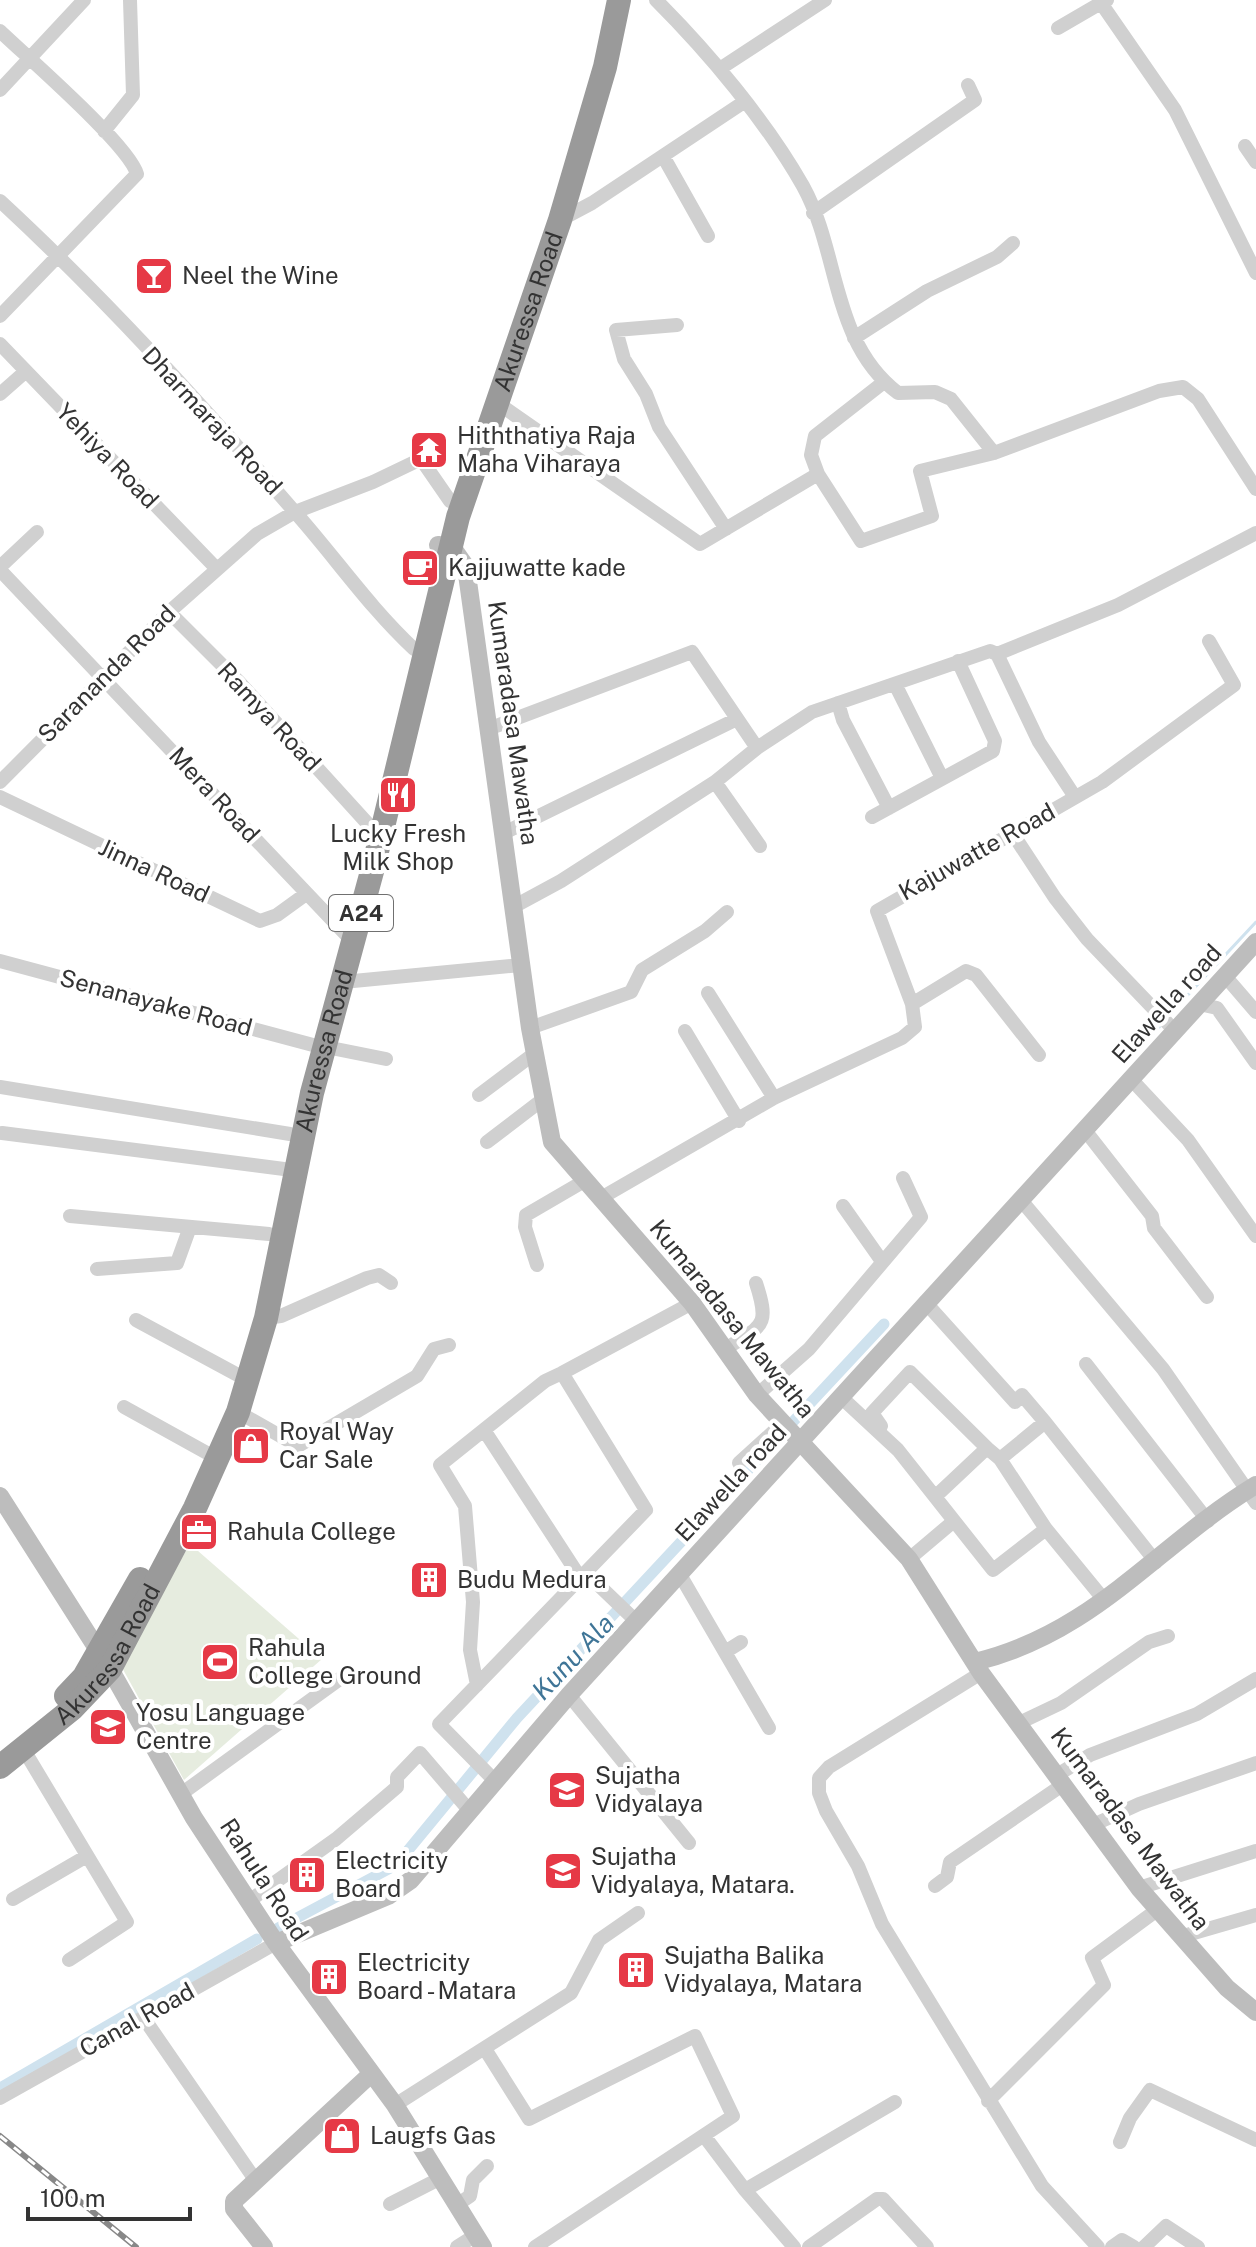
<svg xmlns="http://www.w3.org/2000/svg" width="1256" height="2247" font-family="'Public Sans',sans-serif">
	<style>
		.green { fill: #e6ecdf }
		.lines { fill: none; stroke-linecap: round; stroke-linejoin: round }
		.stream { stroke: #cfe2ee; stroke-width: 3 }
		.canal { stroke: #cfe2ee; stroke-width: 11 }
		.street { stroke: #d0d0d0; stroke-width: 14 }
		.secondary { stroke: #bdbdbd; stroke-width: 18 }
		.highway { stroke: #9a9a9a; stroke-width: 24 }
		.rail-casing { stroke: #888; stroke-width: 6 }
		.rail { stroke: #fff; stroke-width: 3; stroke-dasharray: 9; stroke-linecap: butt }
		.labels { text-anchor: middle; stroke-width: 8; stroke-linejoin: round; paint-order: stroke }
		.shield { fill: #fff; stroke: #707070; stroke-width: 2 }
		.shield-label { font-size: 22px; font-weight: bold; fill: #333 }
		.poi-label { font-size: 24px; fill: #333; stroke: #fff; text-anchor: start }
		.street-label { font-size: 24px; fill: #333; stroke: #fff }
		.water-label { font-size: 26px; font-style: italic; fill: #3f7597; stroke: #fff }
	</style>
	<rect width="100%" height="100%" fill="#fff"/>
	<path class="green" d="M190 1544 322 1659 184 1780 120 1664Z"/>
	<g class="lines">
		<path class="stream" d="M1171 1013 1256 922
			M1138 1050 1162 1024"/>
		<path class="canal" d="M278 1928 396 1865 517 1718 884 1324
			M0 2088 257 1939"/>
		<path class="street" d="M656 0C709 53 766 121 803 186 840 253 831 342 898 393L935 392 951 399 994 453
			M1107 0 1101 3 1175 110 1256 273
			M1058 28 1101 3 1100 0
			M0 31C27 57 129 145 137 174L0 316
			M721 68 825 0
			M0 90 84 0
			M104 131 133 95 130 0
			M1245 146 1256 162
			M663 156 708 236
			M0 201C104 297 201 404 294 511 335 557 369 607 414 649
			M813 213 975 100 968 85
			M560 220 592 203 744 102
			M677 325 616 330 624 359 646 394 659 427 726 529
			M854 338 927 291 997 257 1013 243
			M0 344 216 568
			M0 394 25 372
			M496 402 700 544 818 474 811 455 815 436 884 382
			M818 474 861 541 932 516 920 471 994 453 1159 391 1183 387 1198 399 1256 489
			M0 567 37 532
			M0 570 353 942
			M169 612 239 682 368 824
			M997 654 1118 605 1256 533
			M895 684 942 778
			M838 703 843 720 889 808
			M491 728 692 652 757 748
			M0 782 169 612 257 534 295 512 373 482 421 459 450 501
			M715 782 760 846
			M0 797 260 921 277 915 306 894
			M872 817 993 751 995 741 958 661
			M504 833 737 719
			M1013 834 1055 898 1087 939 1175 1031
			M513 907 561 881 715 782 757 748 812 712 990 651 997 654 1039 742 1075 797
			M0 961 313 1045
			M1225 976 1256 1012
			M343 982 521 965
			M708 993 774 1098
			M912 1004 966 971 976 975 1039 1055
			M1199 1004 1217 1008 1256 1063
			M530 1028 631 992 642 970 705 931 727 912
			M685 1031 739 1121
			M326 1047 386 1059
			M1131 1079 1188 1140 1256 1236
			M0 1087 290 1134
			M479 1095 535 1053
			M1084 1129 1152 1216 1154 1228 1207 1297
			M2 1133 284 1169
			M487 1142 542 1100
			M601 1198 774 1098 902 1038 915 1027 912 1004 877 911 1102 782 1234 685 1209 641
			M1020 1199 1163 1369 1256 1503
			M843 1206 881 1260
			M70 1216 269 1234
			M537 1265 525 1227 526 1215 586 1180
			M97 1269 177 1263 190 1227
			M925 1302 1015 1402 1022 1395 1045 1422
			M266 1318 281 1316 367 1278 379 1275 391 1283
			M136 1320 236 1374
			M724 1350C761 1325 771 1329 756 1283
			M1086 1364 1208 1521
			M562 1373 692 1303
			M757 1395 809 1349 921 1217 903 1178
			M842 1398 898 1450 993 1570 1046 1529
			M124 1407 207 1453
			M238 1412 298 1446 417 1376 434 1349 449 1345
			M881 1426 872 1413 910 1372 987 1448
			M484 1430 581 1579
			M1000 1459 1045 1422 1156 1562
			M739 1463 783 1423
			M937 1495 987 1448 1000 1459 1046 1529 1105 1601
			M909 1559 954 1521
			M586 1573 636 1621
			M679 1573 769 1728
			M725 1652 741 1642
			M981 1673 829 1767 819 1778V1793L826 1811 858 1866 882 1924 1042 2186 1098 2247
			M477 1685 470 1650 473 1602 465 1506 440 1465 545 1381 562 1373 646 1510 439 1724 494 1780
			M569 1695 689 1843
			M1019 1723 1061 1703 1149 1642 1168 1636
			M24 1750 127 1922 69 1960
			M1057 1775 1090 1755 1197 1714 1256 1679
			M181 1794 348 1673
			M1093 1825 1139 1804 1256 1763
			M935 1886 947 1877 950 1862 1064 1784
			M1139 1888 1256 1851
			M13 1899 87 1856
			M249 1901 336 1839 397 1787V1777L420 1753 468 1809
			M1180 1937 1256 1915
			M143 2017 256 2181
			M485 2049 529 2119 695 2036 733 2116 535 2247
			M0 2098 276 1943
			M988 2101 1104 1985 1092 1958 1157 1910
			M395 2105 571 1993 599 1940 638 1913
			M705 2137 745 2190 794 2247
			M1120 2142 1130 2118 1150 2090 1256 2140
			M745 2190 895 2102
			M390 2204 441 2178
			M458 2204 470 2196 473 2180 487 2166
			M457 2247 476 2235
			M809 2247 877 2199H883L927 2247
			M1112 2247 1122 2240 1134 2247
			M1144 2247 1166 2226 1198 2247"/>
		<path class="secondary" d="M438 545 452 547 466 567 530 1028 552 1142 692 1303 757 1395 909 1559 981 1673 1139 1888 1227 1988 1256 2012
			M0 1496 110 1669 194 1818 276 1943 395 2105 483 2247
			M975 1662C1095 1633 1156 1546 1256 1485
			M276 1943 388 1896 411 1880 569 1695 1256 942
			M264 2247 234 2209V2201L371 2074"/>
		<g class="highway">
			<path d="M66 1696 84 1677 140 1579"/>
			<path id="s1" d="M0 1767 72 1709 110 1669 195 1508 238 1412 266 1318 312 1093 374 864 458 517 560 220 605 67 619 0"/>
		</g>
		<defs>
			<path id="rail" d="M0 2136 136 2247"/>
		</defs>
		<use href="#rail" class="rail-casing"/>
		<use href="#rail" class="rail"/>
	</g>
	<defs>
		<symbol id="bar-square" viewBox="-11 -11 22 22"><rect x="-9" y="-9" width="18" height="18" rx="4" fill="#e63946" stroke="#fff"/><path d="M-6-5H6L.8 .8V4.5H3.5V6h-7V4.5H-.8V.8Z" fill="#fff"/></symbol>
		<symbol id="temple-square" viewBox="-11 -11 22 22"><rect x="-9" y="-9" width="18" height="18" rx="4" fill="#e63946" stroke="#fff"/><path d="M0-6L5-2H3V0L6.5 2.5H4V6H1.5V3h-3V6H-4V2.5H-6.5L-3 0V-2H-5Z" fill="#fff"/></symbol>
		<symbol id="cafe-square" viewBox="-11 -11 22 22"><rect x="-9" y="-9" width="18" height="18" rx="4" fill="#e63946" stroke="#fff"/><path d="M-5.5-4.5H6V0H3Q3 3.5 0 3.5H-2.5Q-5.5 3.5-5.5 0ZM3-3.2v2h1.7v-2ZM-6 4.5H4V6H-6Z" fill="#fff"/></symbol>
		<symbol id="restaurant-square" viewBox="-11 -11 22 22"><rect x="-9" y="-9" width="18" height="18" rx="4" fill="#e63946" stroke="#fff"/><path d="M-5-6h1v4h1v-4h1v4h1v-4h1v5L-1.5 .5V6h-2V.5L-5-1ZM5-6V6H3V1.5H1.5Q1.5-4 5-6Z" fill="#fff"/></symbol>
		<symbol id="shop-square" viewBox="-11 -11 22 22"><rect x="-9" y="-9" width="18" height="18" rx="4" fill="#e63946" stroke="#fff"/><path d="M-5-2.5h2.3a2.7 3.5 0 0 1 5.4 0H5L5.5 6h-11ZM-1.5-2.5h3a1.5 2.3 0 0 0-3 0Z" fill="#fff"/></symbol>
		<symbol id="office-square" viewBox="-11 -11 22 22"><rect x="-9" y="-9" width="18" height="18" rx="4" fill="#e63946" stroke="#fff"/><path d="M-6-3h4V-5.5h4V-3h4V5H-6ZM-1-4.5V-3h2v-1.5ZM-6 0V1H6V0Z" fill="#fff"/></symbol>
		<symbol id="building-square" viewBox="-11 -11 22 22"><rect x="-9" y="-9" width="18" height="18" rx="4" fill="#e63946" stroke="#fff"/><path d="M-4-6H4V6H1V3H-1V6H-4ZM-2.5-4.3h1.7v1.8h-1.7ZM.8-4.3h1.7v1.8H.8ZM-2.5-1h1.7V.8h-1.7ZM.8-1h1.7V.8H.8Z" fill="#fff"/></symbol>
		<symbol id="stadium-square" viewBox="-11 -11 22 22"><rect x="-9" y="-9" width="18" height="18" rx="4" fill="#e63946" stroke="#fff"/><path d="M0-5a6.5 5 0 1 0 0 10a6.5 5 0 1 0 0-10ZM-3.5-1.8h7v3.6h-7Z" fill="#fff"/></symbol>
		<symbol id="school-square" viewBox="-11 -11 22 22"><rect x="-9" y="-9" width="18" height="18" rx="4" fill="#e63946" stroke="#fff"/><path d="M0-5L7-2L0 1L-7-2ZM-4 1L0 2.5L4 1V4Q0 6-4 4Z" fill="#fff"/></symbol>
	</defs>
	<g fill-rule="evenodd">
		<use href="#bar-square" x="132" y="254" width="44" height="44"/>
		<use href="#temple-square" x="407" y="428" width="44" height="44"/>
		<use href="#cafe-square" x="398" y="546" width="44" height="44"/>
		<use href="#restaurant-square" x="376" y="773" width="44" height="44"/>
		<use href="#shop-square" x="229" y="1424" width="44" height="44"/>
		<use href="#office-square" x="177" y="1510" width="44" height="44"/>
		<use href="#building-square" x="407" y="1558" width="44" height="44"/>
		<use href="#stadium-square" x="198" y="1640" width="44" height="44"/>
		<use href="#school-square" x="86" y="1705" width="44" height="44"/>
		<use href="#school-square" x="545" y="1768" width="44" height="44"/>
		<use href="#school-square" x="541" y="1849" width="44" height="44"/>
		<use href="#building-square" x="285" y="1853" width="44" height="44"/>
		<use href="#building-square" x="614" y="1948" width="44" height="44"/>
		<use href="#building-square" x="307" y="1955" width="44" height="44"/>
		<use href="#shop-square" x="320" y="2114" width="44" height="44"/>
	</g>
	<g class="labels">
		<rect class="shield" x="329" y="895" width="64" height="36" rx="6"/>
		<g class="shield-label">
			<text x="361" y="921">A24</text>
		</g>
		<g class="poi-label">
			<text x="182" y="284">Neel the Wine</text>
			<text x="457" y="444">Hiththatiya Raja<tspan x="457" dy="28">Maha Viharaya</tspan></text>
			<text x="448" y="576">Kajjuwatte kade</text>
			<text x="398" y="842" text-anchor="middle">Lucky Fresh<tspan x="398" dy="28">Milk Shop</tspan></text>
			<text x="279" y="1440">Royal Way<tspan x="279" dy="28">Car Sale</tspan></text>
			<text x="227" y="1540">Rahula College</text>
			<text x="457" y="1588">Budu Medura</text>
			<text x="248" y="1656">Rahula<tspan x="248" dy="28">College Ground</tspan></text>
			<text x="136" y="1721">Yosu Language<tspan x="136" dy="28">Centre</tspan></text>
			<text x="595" y="1784">Sujatha<tspan x="595" dy="28">Vidyalaya</tspan></text>
			<text x="591" y="1865">Sujatha<tspan x="591" dy="28">Vidyalaya, Matara.</tspan></text>
			<text x="335" y="1869">Electricity<tspan x="335" dy="28">Board</tspan></text>
			<text x="664" y="1964">Sujatha Balika<tspan x="664" dy="28">Vidyalaya, Matara</tspan></text>
			<text x="357" y="1971">Electricity<tspan x="357" dy="28">Board - Matara</tspan></text>
			<text x="370" y="2144">Laugfs Gas</text>
		</g>
		<g class="street-label">
			<text dy="8" stroke="none"><textPath href="#s1" startOffset="1574">Akuressa Road</textPath></text>
			<text transform="translate(212 421) rotate(47)" y="8">Dharmaraja Road</text>
			<text transform="translate(107 456) rotate(46)" y="8">Yehiya Road</text>
			<text transform="translate(107 674) rotate(-45)" y="8">Sarananda Road</text>
			<text transform="translate(269 717) rotate(47)" y="8">Ramya Road</text>
			<text transform="translate(513 723) rotate(82)" y="8">Kumaradasa Mawatha</text>
			<text transform="translate(214 795) rotate(47)" y="8">Mera Road</text>
			<text transform="translate(977 852) rotate(-29)" y="8">Kajuwatte Road</text>
			<text transform="translate(154 871) rotate(25)" y="8">Jinna Road</text>
			<text transform="translate(156 1003) rotate(15)" y="8">Senanayake Road</text>
			<text transform="translate(1167 1004) rotate(-48)" y="8">Elawella road</text>
			<text dy="8" stroke="none"><textPath href="#s1" startOffset="806">Akuressa Road</textPath></text>
			<text transform="translate(732 1319) rotate(51)" y="8">Kumaradasa Mawatha</text>
			<text transform="translate(731 1483) rotate(-47)" y="8">Elawella road</text>
			<text dy="8" stroke="none"><textPath href="#s1" startOffset="158">Akuressa Road</textPath></text>
			<text transform="translate(1130 1829) rotate(53)" y="8">Kumaradasa Mawatha</text>
			<text transform="translate(264 1880) rotate(57)" y="8">Rahula Road</text>
			<text transform="translate(137 2020) rotate(-29)" y="8">Canal Road</text>
		</g>
		<g class="water-label">
			<text transform="translate(573 1657) rotate(-47)" y="9">Kunu Ala</text>
		</g>
	</g>
	<path d="M28 2207v12h162v-12" fill="none" stroke="#333333" stroke-width="4"/>
	<text x="40" y="2207" font-size="24" fill="#333333" stroke="#ffffff" stroke-width="6" paint-order="stroke">100 m</text>
</svg>
